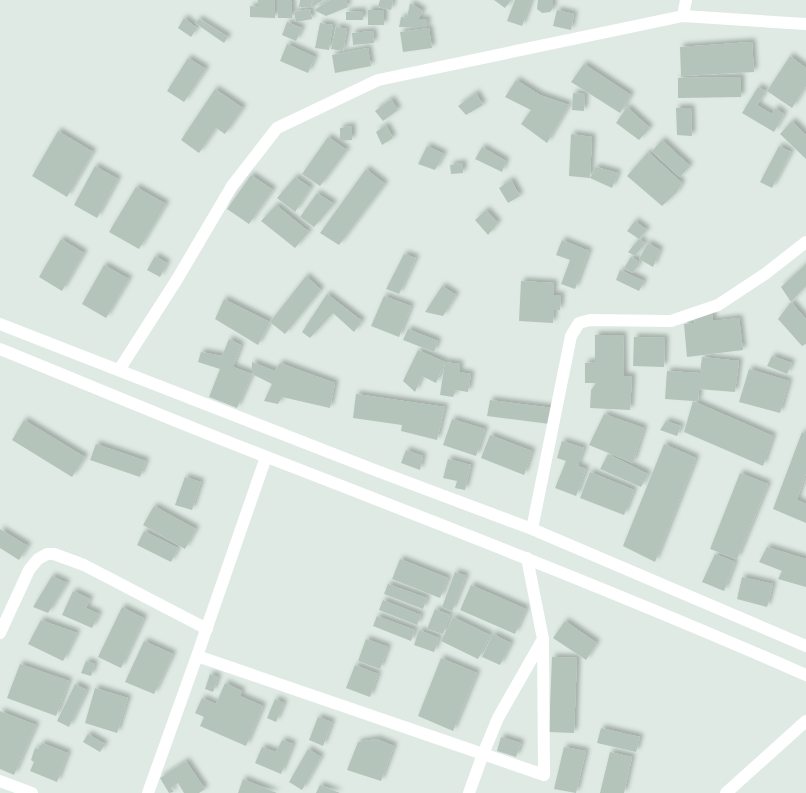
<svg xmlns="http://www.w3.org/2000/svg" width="806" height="793" font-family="'Noto Sans',sans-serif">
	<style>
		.building { fill: #b4c4bb; filter: url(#shadow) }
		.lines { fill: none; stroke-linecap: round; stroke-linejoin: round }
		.minor { stroke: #fff; stroke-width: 12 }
	</style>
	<defs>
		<filter id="shadow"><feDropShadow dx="3.5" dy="-3.5" stdDeviation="2" flood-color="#0004"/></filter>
	</defs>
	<rect width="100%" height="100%" fill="#deeae3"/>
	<path class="building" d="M258 0H275V18L250 17V6L258 7Z
		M278 0H289L292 2V18H278Z
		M300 0H312L311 8 299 7Z
		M313 0H323L311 8Z
		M330 0H346L348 7 326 16 314 10Z
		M380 0H393L391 10 378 7Z
		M494 0H511L505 8Z
		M515 0H531L522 26 507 21Z
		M553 0V8L550 12 542 13 537 9 538 0Z
		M410 3 423 11 418 19H427V27H399L401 17 407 18Z
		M310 9 312 19 296 22 294 12Z
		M368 10H384V25H368Z
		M557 10 574 14 571 30 553 26Z
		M363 11V20H346V12Z
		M184 18 197 28 191 37 178 28Z
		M199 19 228 37 224 43 195 23Z
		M287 22 302 28 296 41 282 35Z
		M320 23 333 25 329 50 315 48Z
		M336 27 347 29 343 51 331 49Z
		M429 28 432 48 403 52 400 32Z
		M373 31 374 43 353 45 352 33Z
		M752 42 754 72 681 76 680 47Z
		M287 44 315 57 308 73 280 61Z
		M368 48 371 66 335 73 332 55Z
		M790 56 806 68V86L792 108 767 91Z
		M188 58 206 69 184 102 167 91Z
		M584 64 631 95 620 113 571 82Z
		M741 77V97L678 98V78Z
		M516 80 540 95 569 105 547 143 521 124 531 110 505 97Z
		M758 87 766 91 757 105 772 114 775 108 784 114 774 132 742 113Z
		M215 89 243 108 225 134 216 128 199 153 181 140Z
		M476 93 483 105 466 115 458 106Z
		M573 93 585 94 584 111 572 110Z
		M391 99 398 110 383 121 375 111Z
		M627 107 650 128 639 140 616 123Z
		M676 108H691L692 136 677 135Z
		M792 121 806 135V159L780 134Z
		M386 125 393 138 382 145 376 132Z
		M352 126V140L340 141V128Z
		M58 131 93 152 67 197 32 176Z
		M571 134 592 137 590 178 569 176Z
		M328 137 347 150 320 186 302 174Z
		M662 140 690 166 680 177 652 151Z
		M427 146 444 154 435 170 418 164Z
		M779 146 791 152 772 188 760 182Z
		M482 147 506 161 502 172 475 159Z
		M648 152 682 183 677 192 662 206 627 176Z
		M463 163V173L451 174 450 165Z
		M95 166 118 179 97 218 74 205Z
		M596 167 618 173 612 188 590 178Z
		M366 169 385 184 339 245 320 233Z
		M251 175 273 190 249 224 227 209Z
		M295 177 311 188 295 212 277 198Z
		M511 180 520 196 508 203 499 188Z
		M136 187 166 204 139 249 109 232Z
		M317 193 334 204 314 227 300 217Z
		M276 205 309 232 295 248 261 221Z
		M486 210 498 223 488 235 475 220Z
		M635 221 647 230 639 239 627 231Z
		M61 239 84 253 62 291 39 277Z
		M639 239 645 243 635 256 628 252Z
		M562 240 589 251 575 289 561 284 570 260 556 255Z
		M648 243 660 250 653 267 639 259Z
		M404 254 416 258 399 294 386 289Z
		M155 256 167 263 160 277 147 270Z
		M631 257 640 262 633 273 624 268Z
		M806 264V286L791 302 781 287Z
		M104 265 129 279 106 318 82 304Z
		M620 270 644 281 639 291 616 280Z
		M306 276 321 290 285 334 270 322Z
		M521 281 554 283 553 295H561L560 310H554L553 323 519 321Z
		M442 286 456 295 443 316 425 312Z
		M327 294 362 321 354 332 333 313 310 338 302 332Z
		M384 296 411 306 399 337 371 326Z
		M224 299 270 322 258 345 215 319Z
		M791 302 806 319V344L802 346 778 319Z
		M712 313 713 321 739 318 743 350 687 357 684 324 695 323 694 315Z
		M408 329 438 341 434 352 403 340Z
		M595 335H623L624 376H632L630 410 590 408 591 390 596 383H585V363L595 362Z
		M634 337 665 338 664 367 633 366Z
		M229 339 241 345 233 367 252 374 237 408 209 397 220 369 198 362 201 352 222 356Z
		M418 350 445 362 436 383 422 376 415 392 403 381Z
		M772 356 792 363 787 374 767 366Z
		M702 357 739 361 735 392 699 389 698 401H693L773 436 763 466 684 432 693 401 665 399 667 371 700 373Z
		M252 362 275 371 280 363 335 383 330 408 282 397 278 404 264 401 272 384 252 374Z
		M445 362 460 364 459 372 471 374 468 392 456 390 453 397 440 395Z
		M749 369 789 381 780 413 739 402Z
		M356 394 445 407 437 440 401 431 402 425 353 418Z
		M490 400 553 408 550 424 487 416Z
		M604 414 644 428 633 463 589 445Z
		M452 419 485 429 476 456 443 445Z
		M24 420 85 457 72 477 12 440Z
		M666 421 681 426 677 436 660 430Z
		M802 432 806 434V473L797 500 806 504V523L773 509Z
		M490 435 532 451 524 475 481 458Z
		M562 441 584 448 578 465 569 462 586 469 576 496 555 488 566 461 557 458Z
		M96 444 146 461 140 477 90 460Z
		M664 444 696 458 655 562 623 546Z
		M406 450 423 456 420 470 401 463Z
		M608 454 648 474 641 487 600 469Z
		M448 459 471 465 465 490 455 488 457 481 443 478Z
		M590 472 634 490 624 515 580 498Z
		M740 473 768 484 737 559 710 549Z
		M185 477 201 482 192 510 175 505Z
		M154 506 196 529 185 549 143 525Z
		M0 529 28 546 19 560 0 548Z
		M144 531 178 548 171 562 137 545Z
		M767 547 806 559V587L778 579 782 571 759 562Z
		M715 554 735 562 724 591 702 582Z
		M400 559 448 578 440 598 392 579Z
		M455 572 466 576 452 611 442 607Z
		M52 576 67 583 48 613 33 607Z
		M742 577 773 584 767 607 737 599Z
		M388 584 427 598 423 609 384 594Z
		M471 585 526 609 515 634 460 610Z
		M73 591 90 599 86 608 99 614 92 628 62 615Z
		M383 600 421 615 417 625 379 610Z
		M122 607 144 618 121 668 98 657Z
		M435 609 450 615 443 634 427 629Z
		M377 616 415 630 411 641 373 626Z
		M453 617 490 635 478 659 441 641Z
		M41 620 77 633 63 661 28 644Z
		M565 621 597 643 586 660 553 638Z
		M419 630 439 638 434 652 414 645Z
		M493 634 511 643 500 665 482 657Z
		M366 639 388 647 380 669 358 661Z
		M144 641 173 654 154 694 125 682Z
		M552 657 577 658 574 733 549 732Z
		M441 658 477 673 453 731 418 716Z
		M86 661 95 664 91 676 81 673Z
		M20 664 69 681 56 716 7 698Z
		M355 665 378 674 370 697 346 688Z
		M210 674 218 677 213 692 205 689Z
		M225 683 242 691 240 696 263 706 246 746 200 726 204 717 195 713 202 698 216 704Z
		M75 684 87 690 69 727 57 721Z
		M95 688 128 698 117 733 85 723Z
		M275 699 284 703 276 722 267 718Z
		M0 711 36 725 14 775 0 769Z
		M318 717 332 722 323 746 309 740Z
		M601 728 640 737 636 752 597 743Z
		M88 734 105 744 100 752 83 742Z
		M501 737 521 743 516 757 497 751Z
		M377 739 394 746 381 781 347 770 358 742Z
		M282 740 293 744 281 774 255 763 262 747 276 752Z
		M42 743 68 753 57 782 30 771 34 762 31 760 35 748 38 749Z
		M564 747 586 751 576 793 554 789Z
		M308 749 321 757 302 790 289 782Z
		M610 752 632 757 624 793H600Z
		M186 761 205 789 199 793H184L178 783 171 788 174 792 169 793 160 778Z
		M243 779 277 793H238Z
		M320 785 340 793H316Z"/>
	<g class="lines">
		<path class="minor" d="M683 16 686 0
			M0 324 372 469 532 529 806 646
			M0 349C89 385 178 423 267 457 448 527 628 597 806 675
			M119 370 176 281 232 186 277 128 378 80 683 16 806 24
			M266 457 197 656 483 754 469 793
			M532 529 571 336 579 323 590 320 671 321 718 305 765 274 806 242
			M527 558 543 639 498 718 483 754 544 775 543 639
			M0 633 29 570 38 559 47 554H54L84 565 207 629
			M0 781 32 793
			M148 793 197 656
			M726 793 806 721"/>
	</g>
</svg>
